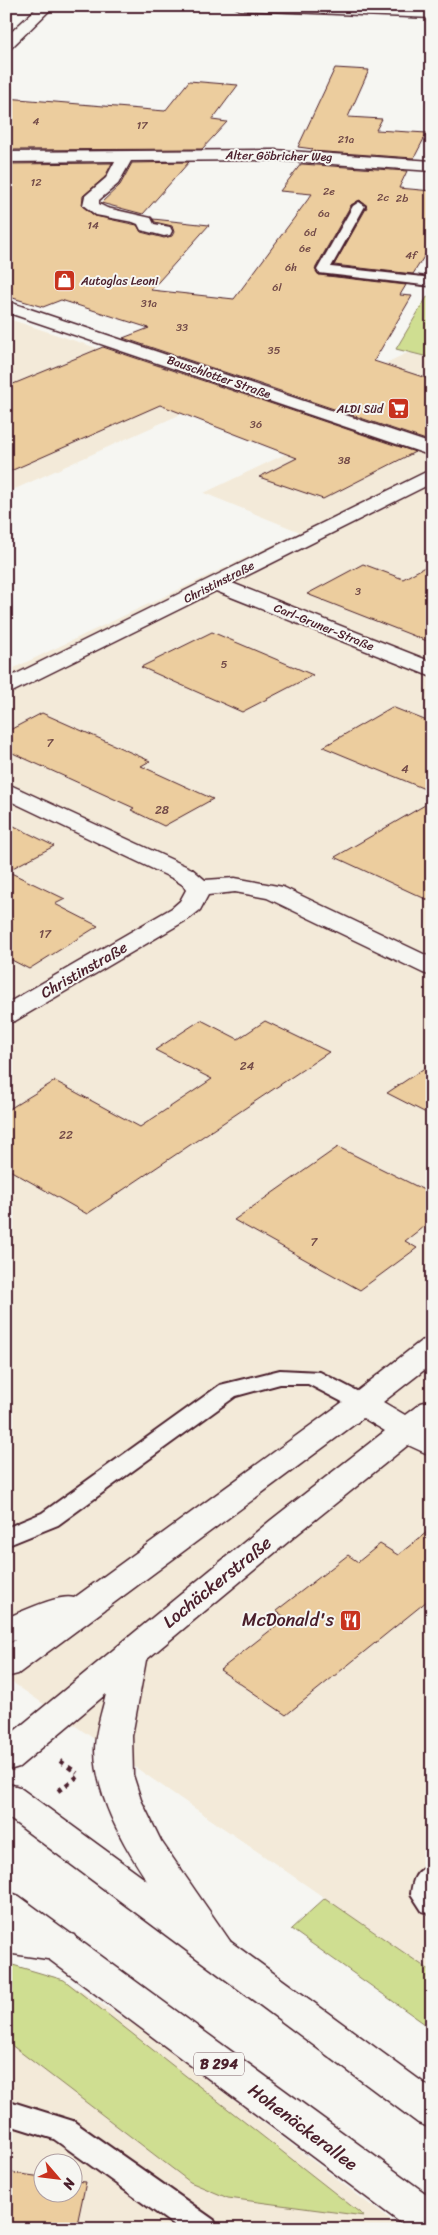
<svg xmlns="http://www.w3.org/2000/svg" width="438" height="2235" font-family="Sriracha,sans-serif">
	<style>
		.built { fill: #f3ead9; fill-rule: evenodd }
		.green { fill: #cfde91; stroke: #8c7e5e }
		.building { fill: #eccd9e; stroke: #4a1f2b }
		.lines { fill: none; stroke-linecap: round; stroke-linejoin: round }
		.lane-casing { stroke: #4a1f2b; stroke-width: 4 }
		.street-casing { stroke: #4a1f2b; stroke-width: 3 }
		.secondary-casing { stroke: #4a1f2b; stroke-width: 3 }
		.primary-casing { stroke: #4a1f2b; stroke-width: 3 }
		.path { stroke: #4a1f2b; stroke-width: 4.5; stroke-dasharray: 5 5; stroke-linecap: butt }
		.lane { fill: #f6f6f2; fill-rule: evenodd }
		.street { fill: #f6f6f2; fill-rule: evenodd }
		.secondary { fill: #f6f6f2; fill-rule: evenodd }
		.primary { fill: #f6f6f2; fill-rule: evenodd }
		.labels { text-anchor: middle; stroke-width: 4; stroke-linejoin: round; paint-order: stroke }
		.far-number-label { font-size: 11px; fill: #724a48 }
		.far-street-label { font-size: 12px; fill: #4a1f2b; stroke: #f6f6f2 }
		.far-poi-label { font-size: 12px; fill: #4a1f2b; stroke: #f6f6f2; text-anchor: start }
		.number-label { font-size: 12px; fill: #724a48 }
		.shield { fill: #f6f6f2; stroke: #7e6067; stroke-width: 1 }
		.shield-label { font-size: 14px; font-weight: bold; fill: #4a1f2b }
		.street-label { font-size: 15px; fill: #4a1f2b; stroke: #f6f6f2 }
		.near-street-label { font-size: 18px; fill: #4a1f2b; stroke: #f6f6f2 }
		.near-poi-label { font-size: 18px; fill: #4a1f2b; stroke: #f6f6f2; text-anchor: end }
	</style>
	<rect width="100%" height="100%" fill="#f6f6f2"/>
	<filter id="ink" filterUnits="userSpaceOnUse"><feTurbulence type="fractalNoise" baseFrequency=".02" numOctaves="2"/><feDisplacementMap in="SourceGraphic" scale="10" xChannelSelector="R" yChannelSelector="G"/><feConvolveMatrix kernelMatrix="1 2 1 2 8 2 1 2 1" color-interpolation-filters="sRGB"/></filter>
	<g filter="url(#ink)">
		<path class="built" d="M6 318 230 392 6 493Z
			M407 353 432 358V1972L6 1678V665L14 668 300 532 204 493 329 433 310 399Z
			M6 1963 64 1980 142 2030 402 2229H6ZM42 2162H72V2192H42Z"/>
		<path class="green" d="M427 297 432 299V358L396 349Z
			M325 1898 432 1972V2029L291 1929Z
			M6 1963 64 1980 364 2216 228 2198 190 2182 6 2041Z"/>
		<path class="building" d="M335 68 369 70 348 117 382 119 376 130 427 133 414 158 311 151 313 149 298 147Z
			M189 81 238 85 212 120 227 122 202 149 6 150V98L165 111Z
			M189 162 143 214 101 203 120 185 132 163Z
			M112 163 105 177 83 196 82 206 95 216 132 224 137 225 141 232 164 238 172 236 174 232 172 226 155 222 153 219 209 225 151 290 234 299 312 194 280 191 301 164 407 171 399 188 432 191V244L413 274 334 265 367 207 360 200 351 205 315 269 319 275 406 285 400 295 412 296 374 361 432 380V442L123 338 149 328 61 300 43 307 6 296V164Z
			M103 347 415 452 323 499 259 477 297 458 160 405 6 473V387Z
			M432 563V643L307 594 363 564 403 579Z
			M212 632 313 675 242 712 141 667Z
			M392 707 432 723V792L323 747Z
			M42 713 150 761 141 766 213 799 164 826 131 810 134 808 6 750V732Z
			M432 801V902L335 857Z
			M6 822 54 846 7 871 65 899 55 904 98 926 29 969 6 957Z
			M201 1020 238 1039 265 1021 329 1052 87 1214 6 1168V1111L55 1081 140 1127 212 1079 155 1050Z
			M432 1063V1116L387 1093Z
			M338 1147 432 1194V1220L405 1241 417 1248 360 1290 234 1220Z
			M432 1528V1597L286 1715 220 1670 286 1618 276 1611 348 1555 358 1562 380 1544 398 1555Z
			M6 2172 42 2177V2192H72V2181L86 2182 76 2229H6Z"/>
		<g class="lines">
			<defs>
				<path id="lane" d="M359 202 365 206 331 267 432 278V286L319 273 317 270 353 206Z
					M280 1370 320 1372 370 1398 373 1403 370 1408 362 1410 354 1408 308 1384H280L236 1396 58 1525 6 1546V1528L42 1513 220 1385Z
					M432 1865V1914L422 1911 411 1894C413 1878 416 1870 432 1865Z
					M6 2100 73 2121 214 2220 218 2229H179L54 2139 6 2124Z"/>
				<path id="street" d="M39 6H54L11 48 6 49V37Z
					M233 6H346L432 10V18L240 10Z
					M275 150 432 161V171L275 160 131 161 118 184 99 200V204L107 208 151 218 154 224 170 227 172 231 170 235 164 236 141 230 138 224 133 222 96 215 83 205 85 196 106 178 115 161 6 162V152Z
					M6 301 432 444V456L6 312Z
					M432 469V483L232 583 432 662V677L216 591 6 695V679Z
					M6 783 192 869 205 880 235 878 283 887 432 958V976L423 973 267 898 235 892 208 895 200 910 190 918 15 1021 6 1023V1004L172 908 180 901 186 890 183 885 174 879 6 799Z
					M432 1338V1364L383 1402 405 1415 421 1403 432 1400V1426L429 1429 432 1431V1456L408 1445 295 1536 146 1660 132 1736 133 1775 141 1800 161 1841 230 1941 224 1952 211 1956 198 1952C158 1896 96 1821 95 1750 95 1731 102 1712 106 1694L19 1767 6 1771V1738L271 1520 385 1431 363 1418 18 1674 6 1677V1647L15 1640 6 1643V1618C21 1612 60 1593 74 1598L351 1396 421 1341Z"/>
				<path id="secondary" d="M6 1923 61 1931 74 1935 80 1946 74 1957 61 1961 6 1953Z"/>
				<path id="primary" d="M6 1783 19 1787 432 2089V2128L418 2123 6 1816Z
					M6 1891 19 1896 432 2198V2229H409L6 1927Z"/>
			</defs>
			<use href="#lane" class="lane-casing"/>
			<use href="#street" class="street-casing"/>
			<use href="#secondary" class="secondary-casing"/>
			<use href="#primary" class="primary-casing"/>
			<path class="path" d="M60 1761 77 1773
				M58 1791 77 1777"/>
			<use href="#lane" class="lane"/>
			<use href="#street" class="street"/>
			<use href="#secondary" class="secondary"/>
			<use href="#primary" class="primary"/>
		</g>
	</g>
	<defs>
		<symbol id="shop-square" viewBox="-11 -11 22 22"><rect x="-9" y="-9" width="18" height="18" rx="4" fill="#c8321e" stroke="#f6f6f2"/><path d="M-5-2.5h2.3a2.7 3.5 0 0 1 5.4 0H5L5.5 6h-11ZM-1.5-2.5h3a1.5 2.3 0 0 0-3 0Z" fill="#fff"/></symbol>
		<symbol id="supermarket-square" viewBox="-11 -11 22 22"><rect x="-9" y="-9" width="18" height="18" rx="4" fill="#c8321e" stroke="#f6f6f2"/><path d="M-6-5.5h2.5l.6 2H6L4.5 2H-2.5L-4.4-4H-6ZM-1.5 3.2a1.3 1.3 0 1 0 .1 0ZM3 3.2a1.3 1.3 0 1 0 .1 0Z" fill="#fff"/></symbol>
		<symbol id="restaurant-square" viewBox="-11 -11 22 22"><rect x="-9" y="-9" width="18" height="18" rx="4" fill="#c8321e" stroke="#f6f6f2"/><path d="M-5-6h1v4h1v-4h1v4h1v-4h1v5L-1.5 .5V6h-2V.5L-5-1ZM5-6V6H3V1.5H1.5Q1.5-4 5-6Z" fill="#fff"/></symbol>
	</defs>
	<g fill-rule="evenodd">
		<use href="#shop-square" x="52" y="268" width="25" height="25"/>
		<use href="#supermarket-square" x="386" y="396" width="25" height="25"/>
		<use href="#restaurant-square" x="338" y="1608" width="25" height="25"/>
	</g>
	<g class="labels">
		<g class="far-number-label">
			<text x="36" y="125">4</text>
			<text x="142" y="129">17</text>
			<text x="346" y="143">21a</text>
			<text x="36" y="186">12</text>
			<text x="329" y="195">2e</text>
			<text x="383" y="201">2c</text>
			<text x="402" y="202">2b</text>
			<text x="324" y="217">6a</text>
			<text x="93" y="229">14</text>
			<text x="310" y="236">6d</text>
			<text x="305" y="252">6e</text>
			<text x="411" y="259">4f</text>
			<text x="291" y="271">6h</text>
			<text x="277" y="291">6l</text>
			<text x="149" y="307">31a</text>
			<text x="182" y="331">33</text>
			<text x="274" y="354">35</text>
			<text x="256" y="428">36</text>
			<text x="344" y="464">38</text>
			<text x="358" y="595">3</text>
			<text x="224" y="668">5</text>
		</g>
		<g class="far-street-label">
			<text transform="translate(279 156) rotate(1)" y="4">Alter Göbricher Weg</text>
			<text transform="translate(219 377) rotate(19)" y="4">Bauschlotter Straße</text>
			<text transform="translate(219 582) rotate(-27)" y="4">Christinstraße</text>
			<text transform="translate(324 627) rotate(22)" y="4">Carl-Gruner-Straße</text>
		</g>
		<g class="far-poi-label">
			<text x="81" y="285">Autoglas Leoni</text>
			<text x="383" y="413" text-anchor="end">ALDI Süd</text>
		</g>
		<g class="number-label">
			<text x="50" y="747">7</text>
			<text x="405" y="773">4</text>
			<text x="162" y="814">28</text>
			<text x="45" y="938">17</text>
			<text x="247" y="1070">24</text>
			<text x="66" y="1139">22</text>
			<text x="314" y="1246">7</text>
		</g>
		<rect class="shield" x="194" y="2052.5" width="50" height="23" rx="4"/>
		<g class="shield-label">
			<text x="219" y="2069">B 294</text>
		</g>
		<g class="street-label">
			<text transform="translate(84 970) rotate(-30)" y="5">Christinstraße</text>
		</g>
		<g class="near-street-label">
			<text transform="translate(217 1582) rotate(-39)" y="6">Lochäckerstraße</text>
			<text transform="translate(303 2127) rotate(37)" y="6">Hohenäckerallee</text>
		</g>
		<g class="near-poi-label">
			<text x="334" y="1626">McDonald's</text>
		</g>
	</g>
	<rect width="438" height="2235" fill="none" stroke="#f6f6f2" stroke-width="25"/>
	<rect x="12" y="12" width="413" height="2210" fill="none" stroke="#4a1f2b" stroke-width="2" filter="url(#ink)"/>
	<g transform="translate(58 2178) rotate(118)"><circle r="24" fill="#f6f6f2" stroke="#b1a0a2"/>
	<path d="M0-4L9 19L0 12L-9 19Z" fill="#c8321e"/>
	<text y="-8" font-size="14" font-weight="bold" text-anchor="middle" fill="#4a1f2b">N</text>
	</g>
</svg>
